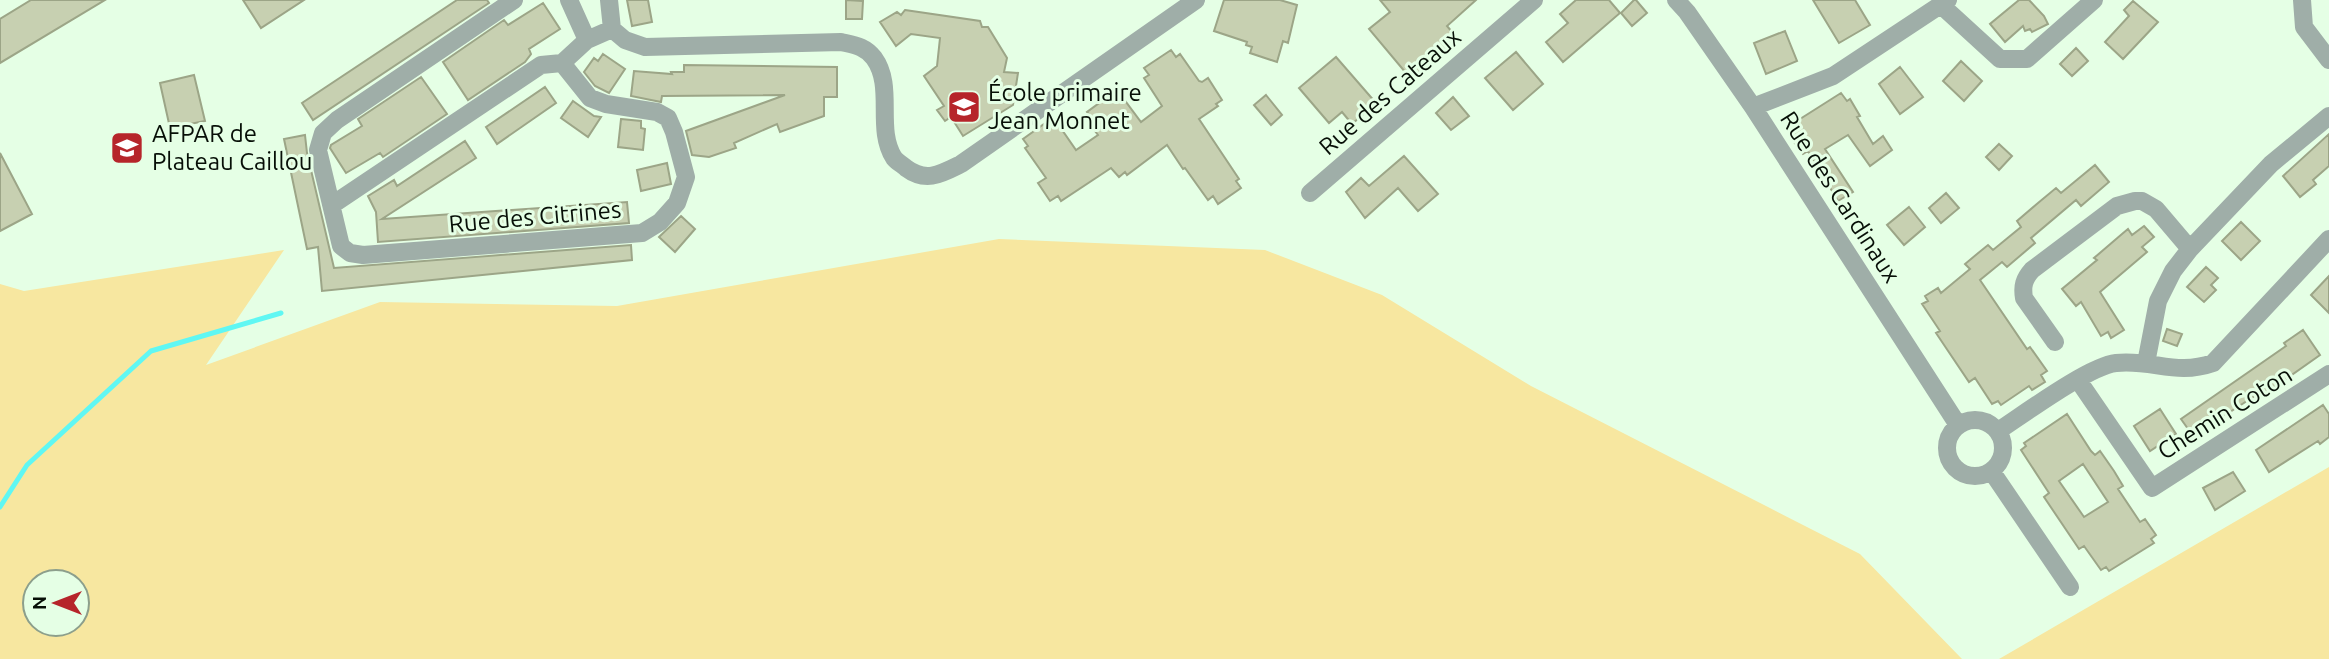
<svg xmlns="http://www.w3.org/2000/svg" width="2329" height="659" font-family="Ubuntu,sans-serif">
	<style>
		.green { fill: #f7e7a0; fill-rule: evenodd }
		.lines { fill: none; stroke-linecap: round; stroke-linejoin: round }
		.stream { stroke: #60f7f3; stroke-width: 5 }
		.building { fill: #c7d0b1; stroke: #9ca587; stroke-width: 2; fill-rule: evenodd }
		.street { stroke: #9faea8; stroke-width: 18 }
		.labels { text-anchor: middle; stroke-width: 6; stroke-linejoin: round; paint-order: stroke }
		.street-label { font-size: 24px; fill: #070f07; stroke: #e5ffe5 }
		.poi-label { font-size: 24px; fill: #070f07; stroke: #e5ffe5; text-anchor: start }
	</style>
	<rect width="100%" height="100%" fill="#e5ffe5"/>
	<path class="green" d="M999 239 1265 250 1382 295 1531 386 1860 554 1962 659H0V284L24 291 284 250 206 365 380 302 617 306ZM35 582H77V624H35Z
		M2329 467V659H1999Z"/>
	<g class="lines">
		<path class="stream" d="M0 507 27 465 151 351 281 313"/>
	</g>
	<path class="building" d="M31 0H105L0 63V19Z
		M243 0H304L261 28Z
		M457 0H487L489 3 313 120 302 103Z
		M627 0H648L652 22 632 26Z
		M846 0 863 1 862 19H846Z
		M1224 0H1280L1297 5 1288 43 1283 41 1277 62 1250 53 1252 47 1246 45 1247 42 1214 31Z
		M1380 0H1476L1447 26 1458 39 1411 79 1369 29 1390 12Z
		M1576 0H1609L1620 13 1563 62 1546 42 1568 23 1560 14Z
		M1634 0H1636L1647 13 1632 26 1621 13Z
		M1813 0H1855L1870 25 1839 43Z
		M2019 0H2029L2044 16 2048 24 2032 32 2030 29 2025 31 2023 26 2005 42 1990 24Z
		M2133 1 2158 22 2123 59 2105 42 2129 16 2124 10Z
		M543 3 560 29 529 49 531 54 525 62 468 100 443 62 504 20 508 25Z
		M905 10 980 21 982 27H988L1007 58 1004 72 1018 73 1013 105 963 136 951 117 945 121 937 110 944 106 924 76 937 66 940 38 911 34 896 46 880 22 897 12 901 15Z
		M1785 31 1797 61 1766 74 1754 43Z
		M2076 48 2088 61 2072 76 2060 64Z
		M1171 50 1176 57 1180 54 1199 81 1202 82 1208 78 1222 100 1216 104 1218 106 1199 119 1239 179 1236 181 1241 188 1218 204 1213 196 1208 200 1185 168 1183 169 1167 145 1127 175 1125 172 1119 177 1111 168 1061 201 1058 196 1050 201 1038 183 1046 178 1025 148 1028 146 1023 139 1051 119 1056 127H1060L1076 150 1098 135 1088 122 1093 119 1087 112 1113 93 1119 101 1123 98 1141 122 1162 106 1144 78 1149 75 1144 68Z
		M1516 52 1543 84 1513 110 1485 78Z
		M603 54 625 69 609 93 595 86 584 72 594 58 598 61Z
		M1336 57 1376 103 1352 124 1342 112 1329 123 1299 88Z
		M1961 61 1982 81 1964 101 1943 81Z
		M684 65 837 67V97H824V116L780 132 777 124 734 143 736 148 709 157 692 155 686 131 785 95 662 96 661 102 631 96 634 71 672 74 671 72H684Z
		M1900 67 1923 97 1900 114 1879 84Z
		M194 75 205 121 170 128 160 83Z
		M421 77 447 114 383 157 380 153 346 173 330 148 331 145 362 126 358 119Z
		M545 87 556 103 497 144 486 127Z
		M1841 93 1847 101 1850 99 1860 116 1857 117 1873 144 1883 136 1892 150 1870 166 1848 135 1825 149 1853 192 1838 201 1808 151 1803 154 1791 138 1795 135 1789 126Z
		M1266 95 1282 115 1271 125 1254 105Z
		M1453 97 1469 116 1451 130 1436 113Z
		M573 101 594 116 601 117 588 137 561 118Z
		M621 119 641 121V128L645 129 643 150 618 147Z
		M2329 134V166L2313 180 2316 184 2300 197 2283 176Z
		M305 135 307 153 334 268 631 245 632 260 322 291 318 247 307 249 284 139Z
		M465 141 476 158 382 219 627 202 629 223 378 242 376 212 368 196 394 180 397 186Z
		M1999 144 2012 156 1999 170 1986 157Z
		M0 153 32 214 0 231Z
		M1404 156 1438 194 1418 211 1398 188 1365 218 1346 192 1361 178 1369 186Z
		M667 163 671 184 641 191 637 170Z
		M2095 165 2109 182 2081 206 2076 200 2031 238 2035 243 2007 267 2002 262 1980 280 2027 349 2030 347 2047 371 2041 375 2045 382 2032 390 2029 386 2001 405 1998 401 1992 404 1975 378 1969 382 1936 333 1940 331 1922 304 1928 301 1925 296 1938 288 1941 293 1970 269 1965 264 1977 254 1988 245 1993 250 2021 227 2017 221 2038 203 2056 188 2061 193Z
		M1946 193 1959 208 1941 223 1929 208Z
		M1909 207 1925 227 1904 245 1887 225Z
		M681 216 695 229 675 252 659 237Z
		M2241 222 2260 241 2241 260 2222 241Z
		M2144 226 2154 237 2142 247 2147 252 2100 292 2124 330 2111 338 2108 332 2101 336 2081 302 2076 306 2062 289 2097 260 2094 258 2122 234 2128 229 2132 235Z
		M2206 267 2218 278 2211 285 2216 290 2204 302 2187 287Z
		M2329 276V313L2311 295Z
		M2167 329 2182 334 2177 346 2163 341Z
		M2303 330 2320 355 2266 393 2264 390 2193 436 2181 419 2286 346 2284 343Z
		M2323 405 2329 414V437L2320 444 2318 441 2269 472 2256 450Z
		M2160 409 2176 434 2150 451 2134 426Z
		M2067 414 2091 451 2095 455 2100 451 2114 471 2123 486 2118 489 2140 522 2145 519 2156 535 2151 539 2154 543 2109 571 2106 567 2101 570 2084 546 2079 549 2044 497 2049 493 2021 450 2026 446 2024 443ZM2083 464 2108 502 2084 517 2059 481Z
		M2233 472 2245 491 2215 510 2203 488Z"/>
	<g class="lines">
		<path class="street" d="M514 0 337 120 323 133 318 150 341 246 350 253 363 255 642 233 660 222 677 203 686 177 674 132 668 118 657 112 606 104 590 98 562 63
			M569 0 587 40
			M609 0 612 29 625 40 645 47 841 42C854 45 865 46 874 58 895 87 875 128 894 158 897 162 903 165 906 168 926 183 941 174 961 164L1196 0
			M1676 0 1687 12 1753 107 1958 425
			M2302 0 2304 27 2329 60
			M1941 5 2000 59H2027L2094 0
			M1753 107 1833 76 1948 0
			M1310 193 1534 0
			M332 205 541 65 562 63 587 40 612 29
			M2055 342 2024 298C2022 286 2024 279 2032 270L2117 206 2135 201H2142L2156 209 2190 249
			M2146 363 2158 301 2173 271 2190 249 2271 164 2329 116
			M2078 380 2152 488 2329 374
			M1947 448a28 28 0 1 1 56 0a28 28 0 1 1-56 0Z
			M1998 431C2024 414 2089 366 2116 363 2153 359 2176 376 2213 363L2329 239
			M1992 472 2070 587"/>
	</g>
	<defs>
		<symbol id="school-square" viewBox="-11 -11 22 22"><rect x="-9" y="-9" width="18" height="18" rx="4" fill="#b6252a" stroke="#e5ffe5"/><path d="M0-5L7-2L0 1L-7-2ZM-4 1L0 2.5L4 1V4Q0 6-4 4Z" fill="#fff"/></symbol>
		<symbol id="university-square" viewBox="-11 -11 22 22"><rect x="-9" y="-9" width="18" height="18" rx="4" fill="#b6252a" stroke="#e5ffe5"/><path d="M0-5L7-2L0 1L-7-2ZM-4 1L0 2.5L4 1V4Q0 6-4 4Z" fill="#fff"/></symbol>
	</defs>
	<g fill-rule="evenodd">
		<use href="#school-square" x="945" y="88" width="38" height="38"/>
		<use href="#university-square" x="108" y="129" width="38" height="38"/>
	</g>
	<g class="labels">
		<g class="street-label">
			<text transform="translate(1390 92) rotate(-41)" y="8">Rue des Cateaux</text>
			<text transform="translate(1840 197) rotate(57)" y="8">Rue des Cardinaux</text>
			<text transform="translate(535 217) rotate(-5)" y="8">Rue des Citrines</text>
			<text transform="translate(2225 413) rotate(-32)" y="8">Chemin Coton</text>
		</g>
		<g class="poi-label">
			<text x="988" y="101">École primaire<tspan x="988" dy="28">Jean Monnet</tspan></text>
			<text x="152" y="142">AFPAR de<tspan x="152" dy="28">Plateau Caillou</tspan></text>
		</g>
	</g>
	<g transform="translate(56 603) rotate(270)"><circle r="33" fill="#e5ffe5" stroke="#8c9f8c" stroke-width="2"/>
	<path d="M0-5L12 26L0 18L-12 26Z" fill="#b6252a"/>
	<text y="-10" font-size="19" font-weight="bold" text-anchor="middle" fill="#070f07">N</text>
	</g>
</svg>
